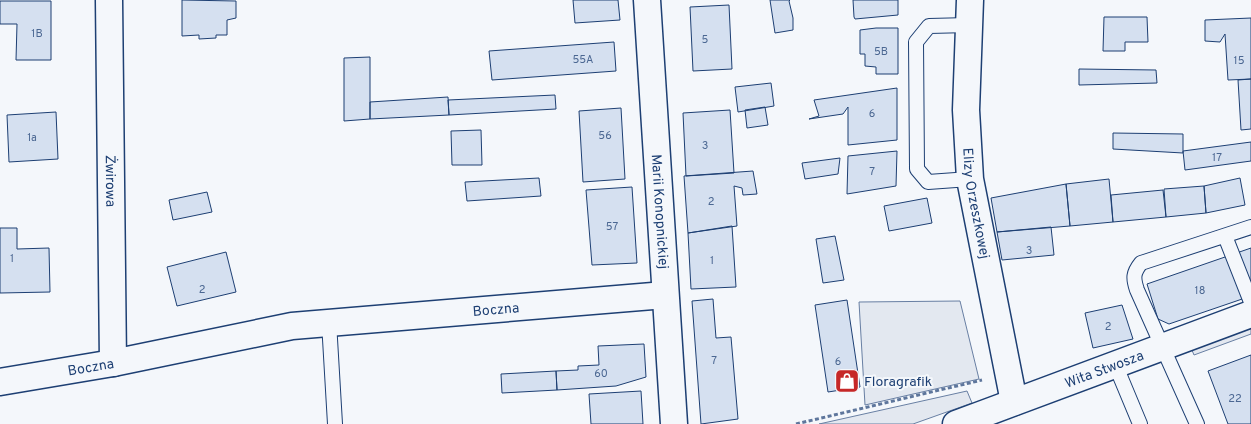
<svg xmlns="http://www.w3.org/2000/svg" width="1251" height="424" font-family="Overpass,sans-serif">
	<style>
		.parking { fill: #e3e8f0; stroke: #687fa3 }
		.building { fill: #d5e0f0; stroke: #1d3f73 }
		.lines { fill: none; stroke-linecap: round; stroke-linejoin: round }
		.lane-casing { stroke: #1d3f73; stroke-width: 16 }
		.street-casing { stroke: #1d3f73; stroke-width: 29 }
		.path { stroke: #5e769c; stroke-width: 3; stroke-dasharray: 4 2.5; stroke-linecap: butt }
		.lane { stroke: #f4f7fb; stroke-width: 14 }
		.street { stroke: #f4f7fb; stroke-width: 26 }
		.labels { text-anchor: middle; stroke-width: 4; stroke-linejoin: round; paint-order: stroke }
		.number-label { font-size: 11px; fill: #4b6792 }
		.street-label { font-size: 14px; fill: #1d3f73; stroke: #f4f7fb }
		.poi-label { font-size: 14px; fill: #1d3f73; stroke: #f4f7fb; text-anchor: start }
	</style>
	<rect width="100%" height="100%" fill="#f4f7fb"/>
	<path class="parking" d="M960 301 979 379 865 405 859 302Z
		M1251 320V334L1194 355 1189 343Z
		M967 391 972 403 913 424H819Z"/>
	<path class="building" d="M182 0 236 1V18L227 20V35H216V38L199 39V35L182 36Z
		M573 0H618L620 20 575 23Z
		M770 0H790L789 1 793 18V30L775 33Z
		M853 0H898V15L855 19 854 17Z
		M0 1H51V60H16L17 24H0Z
		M729 5 732 69 693 71 690 7Z
		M1104 17H1147L1148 42H1125V51H1103Z
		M1251 18V79L1228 80 1225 34 1220 42 1205 41V20Z
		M876 28H898V74H876V67L865 66V54H860V30Z
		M614 42 616 71 492 80 489 51Z
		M370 57V119L344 121V58Z
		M1079 69 1156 70 1157 83 1079 85Z
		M1251 79V129L1241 130 1238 80Z
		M771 83 774 106 738 112 735 87Z
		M897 88V140L848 145V107L843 114 809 119 819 116 814 100Z
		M555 95 556 109 449 115 448 100Z
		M448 97 449 115 370 119V102Z
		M765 107 768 125 747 128 745 110Z
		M621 108 625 179 583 182 579 111Z
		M730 110 734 173 686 176 683 113Z
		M56 112 58 159 9 162 7 115Z
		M481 130 482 165H452L451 131Z
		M1113 133 1183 134V153L1113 149Z
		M1251 142V161L1185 170 1183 151Z
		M897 151 896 186 847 194 848 156Z
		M840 158 838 174 805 179 802 163Z
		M753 171 757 194 743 195 742 188 734 186 737 226 688 233 684 176Z
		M539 178 541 196 467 201 465 182Z
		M1240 178 1245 205 1206 213 1204 186Z
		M1109 179 1113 222 1070 226 1066 184Z
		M1066 184 1070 226 997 232 991 198Z
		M1204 186 1206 213 1166 217 1164 189Z
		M632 187 637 263 592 265 586 190Z
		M1163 190 1166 217 1113 222 1111 195Z
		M207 192 212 212 173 220 169 200Z
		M927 198 932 223 889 231 884 206Z
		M732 226 736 287 691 289 688 233Z
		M1051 227 1054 255 1002 260 997 232Z
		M0 228H17V249L49 248 50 292 0 293Z
		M835 236 844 280 823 283 816 239Z
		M1251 248V296L1169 324 1158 319 1147 284Z
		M226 252 236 292 177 306 167 267Z
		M713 299 716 338 731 337 738 419 701 424 692 301Z
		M847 300 860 387 828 392 815 305Z
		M1122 305 1133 339 1093 348 1085 313Z
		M644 344 646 377 616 386 557 390 556 371 578 370V366L599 365 598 346Z
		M1251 355V424H1228L1208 371Z
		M556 371 557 390 502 393 501 374Z
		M641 391 643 424H591L589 394Z"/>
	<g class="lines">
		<defs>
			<path id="lane" d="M969 25 929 26 916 42 917 169 928 182 970 179
				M1225 236 1251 302
				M329 322 335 424
				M1115 364 1140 424
				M1197 424 1137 290C1133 278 1133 273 1141 263L1251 227"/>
			<g id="street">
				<path id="s1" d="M109 0 113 363"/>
				<path id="s2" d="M647 0 674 424"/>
				<path id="s3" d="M970 0 966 110 970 179 1014 402"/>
				<path id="s4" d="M0 382 113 363 292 326 665 295"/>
				<path id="s5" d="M956 424 1251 314"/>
			</g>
		</defs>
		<use href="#lane" class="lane-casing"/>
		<use href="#street" class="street-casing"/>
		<path class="path" d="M796 424 982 380"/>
		<use href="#lane" class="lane"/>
		<use href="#street" class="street"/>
	</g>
	<defs>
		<symbol id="shop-square" viewBox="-11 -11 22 22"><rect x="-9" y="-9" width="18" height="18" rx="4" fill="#c62828" stroke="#f4f7fb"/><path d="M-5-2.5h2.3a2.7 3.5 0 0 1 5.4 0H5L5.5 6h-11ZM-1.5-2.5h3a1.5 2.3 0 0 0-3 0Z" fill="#fff"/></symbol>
	</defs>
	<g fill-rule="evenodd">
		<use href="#shop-square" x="833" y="367" width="28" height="28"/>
	</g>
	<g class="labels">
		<g class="number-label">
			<text x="37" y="37">1B</text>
			<text x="705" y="43">5</text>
			<text x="881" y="55">5B</text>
			<text x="583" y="63">55A</text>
			<text x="1239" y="64">15</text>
			<text x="872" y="117">6</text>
			<text x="605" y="139">56</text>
			<text x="32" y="141">1a</text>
			<text x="705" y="149">3</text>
			<text x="1217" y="161">17</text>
			<text x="872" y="175">7</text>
			<text x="711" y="205">2</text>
			<text x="612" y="230">57</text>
			<text x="1029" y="254">3</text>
			<text x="12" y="262">1</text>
			<text x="712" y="264">1</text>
			<text x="202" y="293">2</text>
			<text x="1200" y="294">18</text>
			<text x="1108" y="330">2</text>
			<text x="714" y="364">7</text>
			<text x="838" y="365">6</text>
			<text x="601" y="377">60</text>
			<text x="1235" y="402">22</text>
		</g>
		<g class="street-label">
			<text dy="5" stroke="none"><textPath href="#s1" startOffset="181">Żwirowa</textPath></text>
			<text dy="5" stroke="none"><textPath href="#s3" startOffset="204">Elizy Orzeszkowej</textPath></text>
			<text dy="5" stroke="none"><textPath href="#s2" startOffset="212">Marii Konopnickiej</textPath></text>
			<text dy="5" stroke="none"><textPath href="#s4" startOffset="502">Boczna</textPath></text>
			<text dy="5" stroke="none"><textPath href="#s4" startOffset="92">Boczna</textPath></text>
			<text dy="5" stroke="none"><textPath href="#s5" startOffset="158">Wita Stwosza</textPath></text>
		</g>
		<g class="poi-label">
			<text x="864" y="386">Floragrafik</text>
		</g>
	</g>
</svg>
